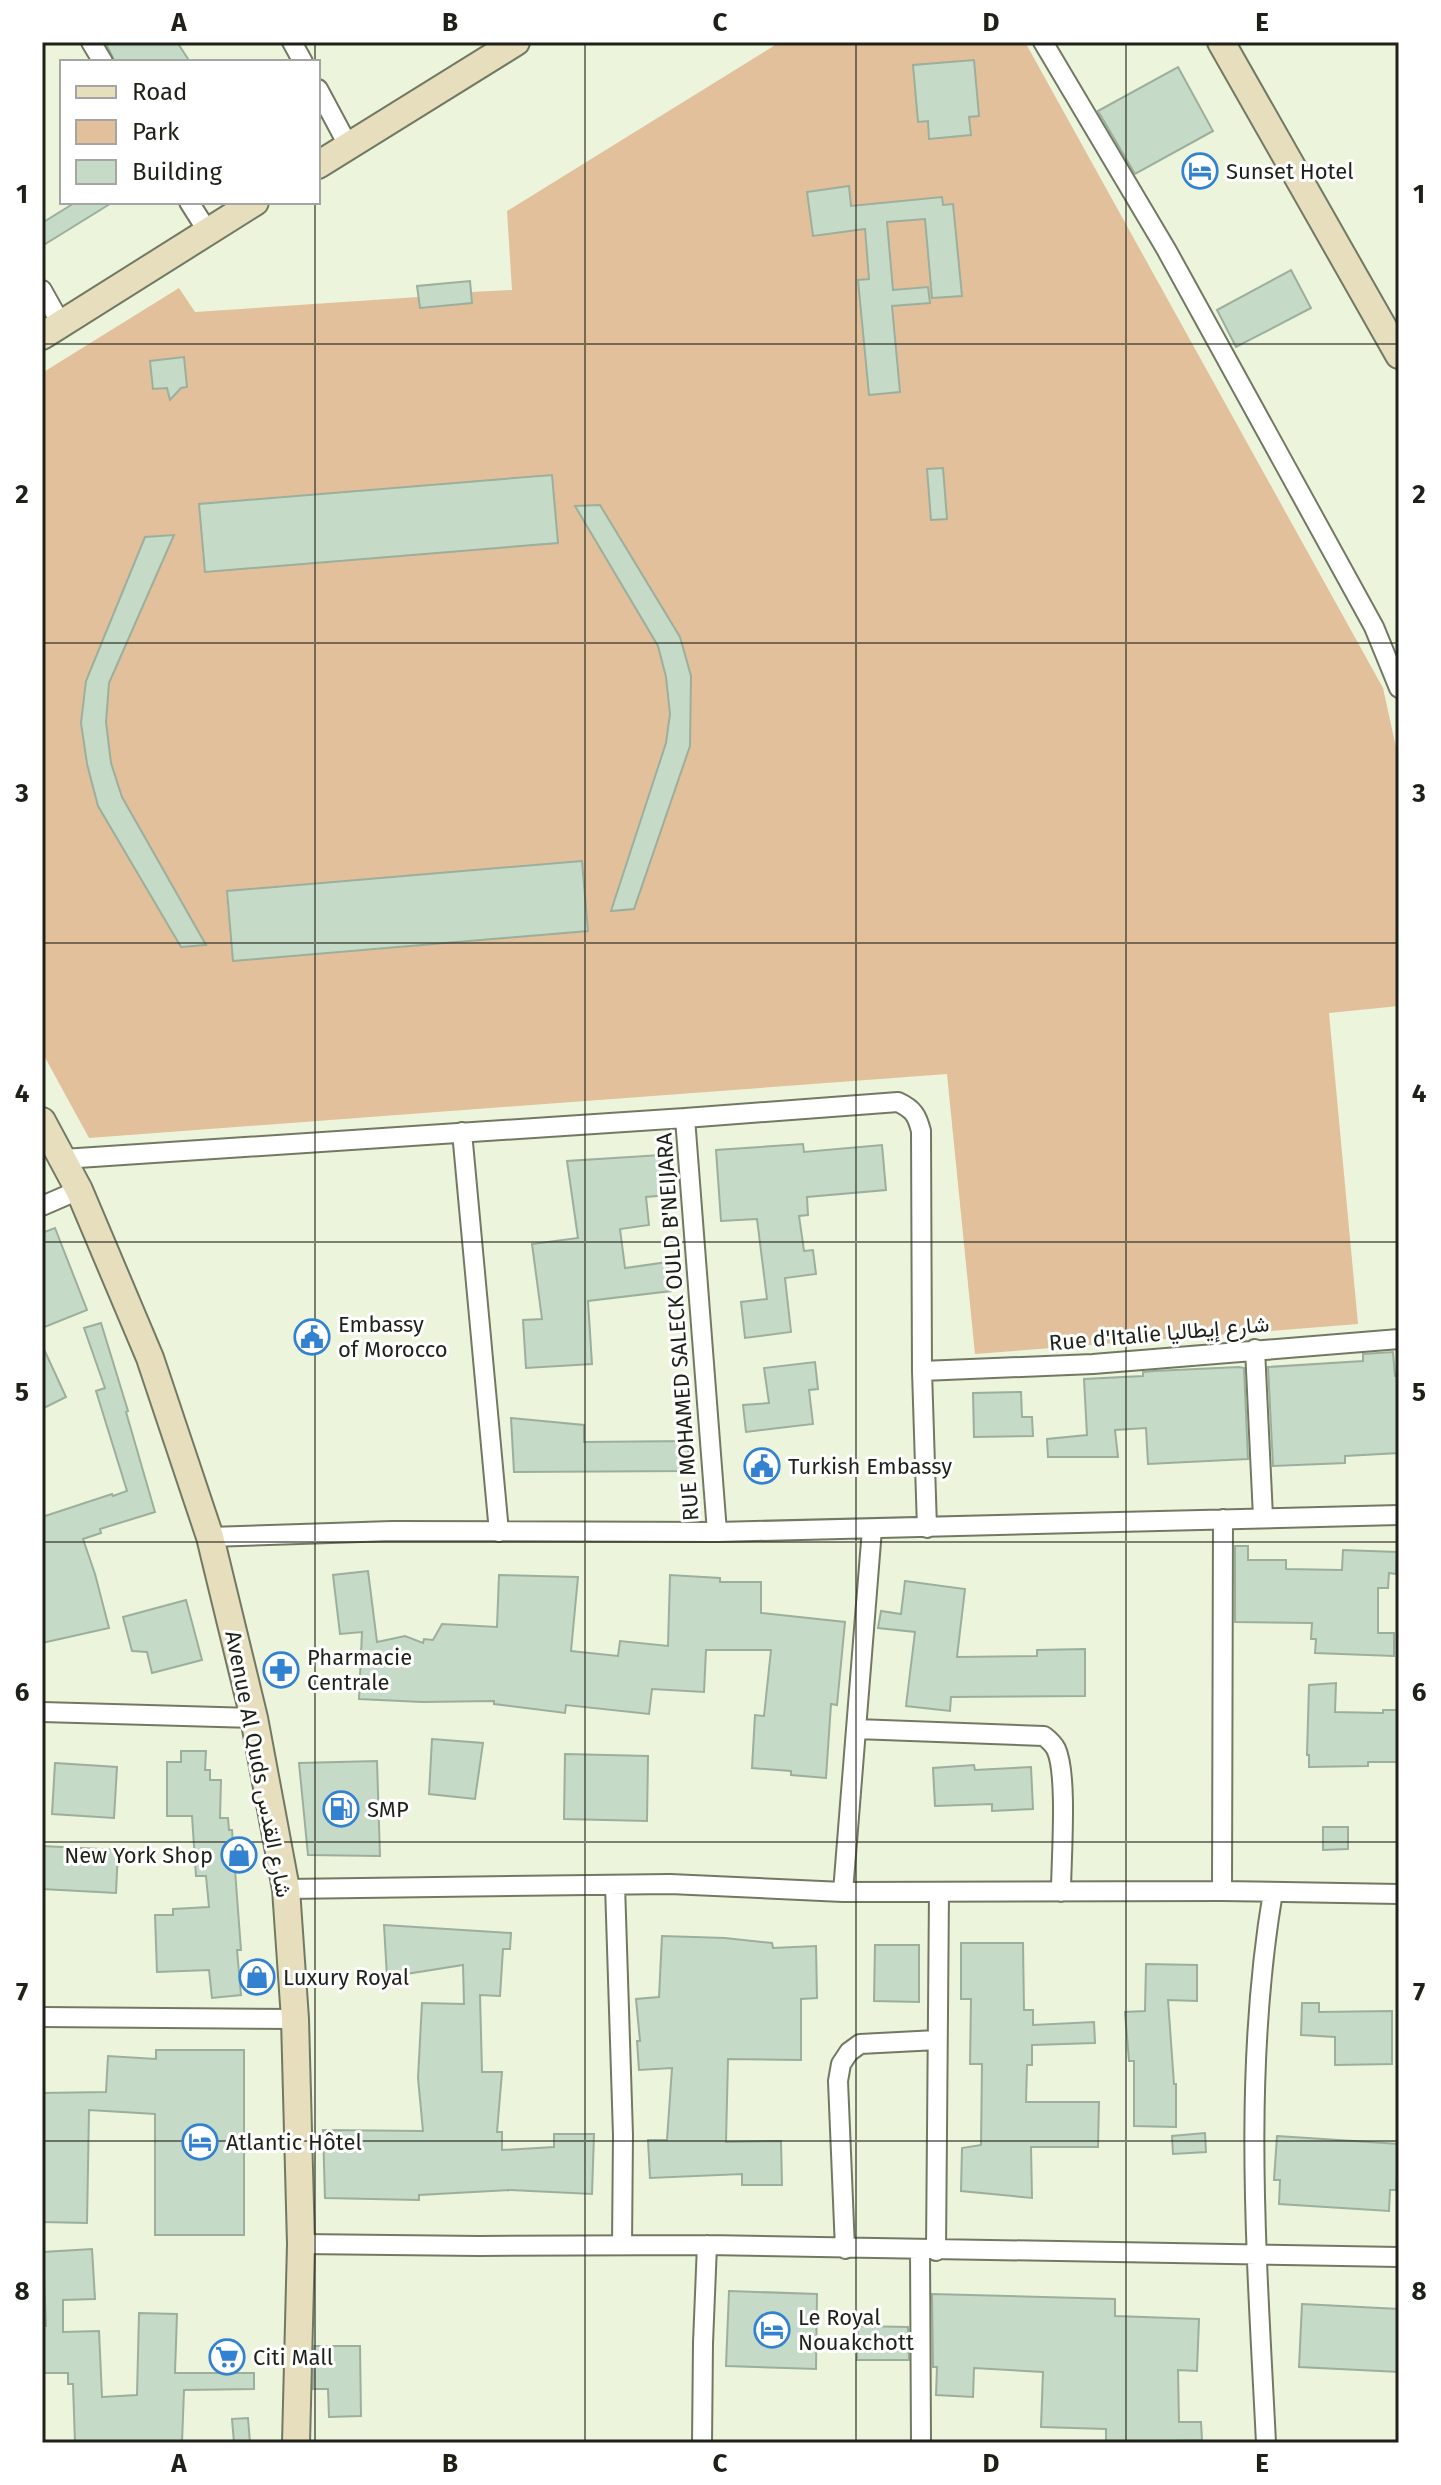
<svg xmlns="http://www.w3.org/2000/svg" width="1441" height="2485" font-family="'Fira Sans',Vazirmatn,sans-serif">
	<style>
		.green { fill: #e2c09b }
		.building { fill: #c5dac7; stroke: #9caf9d; stroke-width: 2 }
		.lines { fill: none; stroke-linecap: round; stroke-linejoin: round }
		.street-casing { stroke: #727963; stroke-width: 22 }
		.secondary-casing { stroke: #727963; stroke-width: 30 }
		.street { stroke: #fff; stroke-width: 18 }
		.secondary { stroke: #e6debc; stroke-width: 26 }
		.grid { fill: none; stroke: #1e2118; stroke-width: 2; stroke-opacity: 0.55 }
		.labels { text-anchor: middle; stroke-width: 6; stroke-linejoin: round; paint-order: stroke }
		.poi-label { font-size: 22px; fill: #1e2118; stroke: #fff; text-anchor: start }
		.street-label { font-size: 22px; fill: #1e2118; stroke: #fff }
		.neatline { fill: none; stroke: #1e2118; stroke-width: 3 }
		.grid-label { font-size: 26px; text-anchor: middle; font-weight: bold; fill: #1e2118 }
	</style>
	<rect width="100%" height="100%" fill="#ecf4db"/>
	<path class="green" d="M780 42H1025L1383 688 1399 761V1006L1329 1013 1358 1324 975 1354 947 1074 89 1138 42 1052V373L179 288 195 312 418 297 417 286 470 281 471 292 512 290 507 211Z"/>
	<path class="building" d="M105 42H177L190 62H115Z
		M974 60 979 116 969 117 971 135 929 139 928 121 918 122 913 65Z
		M1178 67 1213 131 1135 174 1098 111Z
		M849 186 851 206 942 197 943 205 953 204 962 296 932 298 925 219 887 222 893 290 928 287 930 303 892 306 900 392 869 395 858 280 869 279 865 229 813 236 807 192Z
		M76 202H113L42 246V223Z
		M1291 270 1311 308 1236 347 1217 310Z
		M470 281 472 303 420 308 417 286Z
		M184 357 187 387 181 388 170 400 167 388 153 389 150 361Z
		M943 468 947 519 931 520 927 469Z
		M552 475 558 543 205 572 199 504Z
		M600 505 680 637 691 676 690 746 634 909 611 911 666 743 670 714 666 677 658 646 575 506Z
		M174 535 109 683 106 722 111 763 122 797 206 945 181 947 98 806 87 764 81 723 86 681 145 537Z
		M582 861 588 931 233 961 227 891Z
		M803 1144 804 1152 882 1145 886 1190 807 1197 808 1215 799 1216 804 1251 813 1250 816 1274 785 1278 791 1332 745 1338 741 1302 767 1299 757 1219 721 1221 716 1150Z
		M661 1155 667 1195 646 1197 649 1225 620 1229 625 1268 668 1262 671 1291 588 1301 592 1364 526 1368 523 1320 542 1319 532 1244 578 1238 567 1161Z
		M55 1228 87 1310 42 1328V1233Z
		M101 1323 128 1411 126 1412 155 1512 100 1529 101 1533 83 1539 95 1574 109 1628 42 1643V1517L112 1494 113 1496 127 1491 96 1391 105 1388 84 1328Z
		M42 1345 66 1397 42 1409Z
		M1393 1352 1395 1376H1399V1453L1345 1456V1463L1273 1466 1268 1367 1363 1361V1354Z
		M815 1362 818 1389 809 1390 813 1424 746 1432 743 1405 769 1403 764 1368Z
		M1239 1367 1244 1368 1248 1459 1148 1464 1146 1428 1115 1430 1118 1457H1048L1047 1439 1087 1435 1084 1379 1143 1376V1372L1154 1371Z
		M1021 1392 1022 1417H1032L1033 1436 974 1437 973 1393Z
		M511 1418 584 1425V1442L688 1441 689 1471 514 1472Z
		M1235 1546H1248V1560H1286V1569L1342 1570 1343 1550 1397 1552 1396 1574 1389 1573 1388 1588H1378V1633H1394V1656L1315 1653 1316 1639H1311L1312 1623 1235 1622Z
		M368 1571 377 1642 405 1636 423 1643 424 1639 433 1640 442 1624 497 1627 499 1575 578 1577 571 1651 618 1656 620 1641 668 1646 670 1575 720 1578V1582H761V1613L845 1622 837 1705 831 1704 826 1778 791 1775V1771L752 1768 755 1715 764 1716 771 1650H706L704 1692 652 1689 649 1714 566 1705 565 1713 494 1704V1701L422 1702 359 1699 362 1632 340 1634 333 1575Z
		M905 1581 965 1589 957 1657 1037 1656V1650L1085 1649V1696L951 1697 950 1711 906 1706 915 1632 878 1628 881 1611 901 1614Z
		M186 1600 202 1660 152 1673 147 1652 132 1651 123 1617Z
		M1336 1683 1335 1712 1383 1713V1710H1399V1762H1368V1766L1309 1767V1755H1307L1309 1685Z
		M432 1739 483 1743 475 1799 429 1794Z
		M181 1751H206L205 1770H210V1780H221L220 1818H228L229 1830H232L241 1950H237L241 1995 212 1998 209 1970 157 1972 155 1915H173V1909L209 1907 206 1876H196L192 1816H167V1762H181Z
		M565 1754 648 1756 647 1821 564 1819Z
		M377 1761 380 1856 308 1855 299 1763Z
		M55 1763 117 1767 114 1818 52 1814Z
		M974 1765 975 1770 1031 1767 1033 1809 992 1811V1804L935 1806 933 1768Z
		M1323 1827H1348V1849L1323 1850Z
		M42 1846 118 1850 116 1893 42 1889Z
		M384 1925 511 1933 510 1949H503L500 1996 480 1995 482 2072H502L497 2132H502V2150L554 2147V2134H594L592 2194 510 2190 419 2195V2200L325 2198 323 2130 423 2131 418 2078 422 2003 464 2004 463 1965 387 1977Z
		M662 1936 725 1938 772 1943 773 1948 816 1946 817 1998 801 1999V2060L728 2059 726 2142 781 2141 782 2185H742V2174L650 2178 648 2140H667L672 2068 639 2070 637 2041H640L636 1999 659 1997Z
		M961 1943H1023L1024 2010H1033V2025L1094 2022 1095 2043 1032 2045V2065H1027L1026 2102H1099L1098 2147H1031L1032 2198 961 2191 962 2148 981 2145 982 2064H970L971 1999H961Z
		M875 1945H919V2002L874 2001Z
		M1146 1964 1197 1965V2001L1168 2000 1174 2084H1176V2127L1134 2126V2061H1129L1125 2012 1145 2011Z
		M1302 2003H1319V2012L1392 2011V2064L1335 2065V2037L1301 2035Z
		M156 2050H244V2235H155V2114L89 2110 87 2223 42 2222V2093L106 2092 108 2056 156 2059Z
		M1205 2133 1206 2152 1173 2154 1172 2136Z
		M1277 2136 1399 2144 1396 2190H1390L1389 2211 1279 2204 1280 2180H1274Z
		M92 2249 95 2299 63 2300V2332L99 2331 102 2397 137 2395 139 2313 177 2314 175 2373H254V2389L184 2390 182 2443H75L73 2384H68V2373H44V2326H46L43 2252Z
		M729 2291 817 2294 816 2369 726 2366Z
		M932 2294 1115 2299V2316L1199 2319 1197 2371 1178 2370 1179 2422H1201L1202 2440 1173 2441V2443H1106V2429L1041 2427 1043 2372 974 2368 973 2397 936 2395 937 2367H933Z
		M1302 2304 1399 2309V2372L1299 2367Z
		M858 2326 908 2327 909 2360H857Z
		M314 2346H360L361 2416 329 2417 328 2389H313Z
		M248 2418 250 2443H234L232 2419Z"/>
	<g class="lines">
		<defs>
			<path id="street" d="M91 42 103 62
				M292 42 303 62
				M1043 42 1166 249 1374 627 1399 688
				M318 89 349 147
				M189 202 208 232
				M42 290 61 324
				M685 1118 717 1532
				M462 1132 499 1532
				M63 1159 685 1118 898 1102C913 1109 917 1115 921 1131L922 1371 927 1528
				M42 1206 79 1190
				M1255 1349 1263 1517
				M922 1371 1093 1364 1399 1339
				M210 1537 392 1531 717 1532 1399 1515
				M42 1712 254 1718
				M856 1729 1044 1736C1049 1740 1053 1743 1056 1749 1068 1774 1061 1861 1061 1892
				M615 1885 623 2135 622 2245
				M286 1889 670 1884 843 1892 1222 1891 1399 1894
				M1222 1891 1223 1519
				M843 1892 872 1529
				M42 2017 295 2019
				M301 2244 479 2246 707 2245 1399 2257
				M845 2249 838 2081 841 2064 849 2052 860 2044 937 2040
				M920 2250 921 2443
				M936 2251 939 1892
				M702 2443 703 2343 707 2245
				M1266 2443C1257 2260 1242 2074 1273 1892"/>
			<path id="secondary" d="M1221 42 1399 355
				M318 165 516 42
				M42 336 255 202
				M42 1121 79 1190 150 1358 210 1537 254 1718 286 1889 295 2019 301 2244 296 2443"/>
		</defs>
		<use href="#street" class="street-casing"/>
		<use href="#secondary" class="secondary-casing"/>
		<use href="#street" class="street"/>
		<use href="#secondary" class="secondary"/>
	</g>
	<path class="grid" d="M315 42V62M585 42V2443M856 42V2443M1126 42V2443M315 202V2443M42 344H1399M42 643H1399M42 943H1399M42 1242H1399M42 1542H1399M42 1842H1399M42 2141H1399"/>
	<defs>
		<symbol id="hotel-ring" viewBox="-11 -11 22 22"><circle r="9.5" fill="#fff" stroke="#3382d2" stroke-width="1.5"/><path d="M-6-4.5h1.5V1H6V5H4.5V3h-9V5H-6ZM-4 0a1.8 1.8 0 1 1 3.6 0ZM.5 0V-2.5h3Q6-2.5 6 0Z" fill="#3382d2"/></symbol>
		<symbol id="civic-ring" viewBox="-11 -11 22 22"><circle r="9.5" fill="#fff" stroke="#3382d2" stroke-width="1.5"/><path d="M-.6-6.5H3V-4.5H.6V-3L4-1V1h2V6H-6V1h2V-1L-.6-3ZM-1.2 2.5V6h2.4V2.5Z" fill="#3382d2"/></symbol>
		<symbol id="pharmacy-ring" viewBox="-11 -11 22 22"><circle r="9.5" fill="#fff" stroke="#3382d2" stroke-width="1.5"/><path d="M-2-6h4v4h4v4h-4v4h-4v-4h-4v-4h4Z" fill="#3382d2"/></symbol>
		<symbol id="fuel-ring" viewBox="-11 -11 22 22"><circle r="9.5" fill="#fff" stroke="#3382d2" stroke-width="1.5"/><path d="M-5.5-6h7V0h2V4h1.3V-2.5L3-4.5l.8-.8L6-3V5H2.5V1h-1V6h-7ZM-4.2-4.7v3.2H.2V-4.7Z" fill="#3382d2"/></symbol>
		<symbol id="shop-ring" viewBox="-11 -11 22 22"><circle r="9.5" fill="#fff" stroke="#3382d2" stroke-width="1.5"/><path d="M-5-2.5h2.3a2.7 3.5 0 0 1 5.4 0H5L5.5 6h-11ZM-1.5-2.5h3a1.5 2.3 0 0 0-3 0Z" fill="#3382d2"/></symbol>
		<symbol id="supermarket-ring" viewBox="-11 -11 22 22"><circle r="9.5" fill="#fff" stroke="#3382d2" stroke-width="1.5"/><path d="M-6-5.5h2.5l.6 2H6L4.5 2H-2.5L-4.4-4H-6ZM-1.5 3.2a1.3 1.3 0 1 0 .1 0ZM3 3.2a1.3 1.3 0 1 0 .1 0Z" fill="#3382d2"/></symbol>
	</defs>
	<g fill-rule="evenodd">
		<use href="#hotel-ring" x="1180" y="151" width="40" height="40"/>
		<use href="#civic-ring" x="292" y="1317" width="40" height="40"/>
		<use href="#civic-ring" x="742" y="1446" width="40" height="40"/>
		<use href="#pharmacy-ring" x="261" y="1650" width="40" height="40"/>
		<use href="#fuel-ring" x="321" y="1789" width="40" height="40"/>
		<use href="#shop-ring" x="219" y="1835" width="40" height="40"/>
		<use href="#shop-ring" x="237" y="1957" width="40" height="40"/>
		<use href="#hotel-ring" x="180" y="2122" width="40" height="40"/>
		<use href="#hotel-ring" x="752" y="2310" width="40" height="40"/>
		<use href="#supermarket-ring" x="207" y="2337" width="40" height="40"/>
	</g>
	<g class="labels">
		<g class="poi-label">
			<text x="1226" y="179">Sunset Hotel</text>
			<text x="338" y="1332">Embassy<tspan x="338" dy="25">of Morocco</tspan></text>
			<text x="788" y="1474">Turkish Embassy</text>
			<text x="307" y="1665">Pharmacie<tspan x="307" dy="25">Centrale</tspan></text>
			<text x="367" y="1817">SMP</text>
			<text x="213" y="1863" text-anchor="end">New York Shop</text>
			<text x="283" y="1985">Luxury Royal</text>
			<text x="226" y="2150">Atlantic Hôtel</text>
			<text x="798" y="2325">Le Royal<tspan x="798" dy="25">Nouakchott</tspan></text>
			<text x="253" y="2365">Citi Mall</text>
		</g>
		<g class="street-label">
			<text transform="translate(677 1327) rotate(-94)" y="8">RUE MOHAMED SALECK OULD B'NEIJARA</text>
			<text transform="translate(1159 1333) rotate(-5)" y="8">Rue d'Italie شارع إيطاليا</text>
			<text transform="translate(259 1764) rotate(79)" y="8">Avenue Al Quds شارع القدس</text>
		</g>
	</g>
	<rect width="1441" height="2485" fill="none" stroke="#ffffff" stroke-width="88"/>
	<rect x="60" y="60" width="260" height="144" fill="#ffffff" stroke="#a5a6a3" stroke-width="2"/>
	<rect x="76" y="86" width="40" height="12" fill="#e6debc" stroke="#a5a6a3" stroke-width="2"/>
	<text x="132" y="100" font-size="24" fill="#1e2118">Road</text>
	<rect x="76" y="120" width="40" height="24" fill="#e2c09b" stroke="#a5a6a3" stroke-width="2"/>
	<text x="132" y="140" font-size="24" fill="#1e2118">Park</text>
	<rect x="76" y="160" width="40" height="24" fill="#c5dac7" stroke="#a5a6a3" stroke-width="2"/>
	<text x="132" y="180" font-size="24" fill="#1e2118">Building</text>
	<rect x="44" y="44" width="1353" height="2397" class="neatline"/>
	<g class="grid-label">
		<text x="179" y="31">A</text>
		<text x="450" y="31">B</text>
		<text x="720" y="31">C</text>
		<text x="991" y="31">D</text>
		<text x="1262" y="31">E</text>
		<text x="22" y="203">1</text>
		<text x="1419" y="203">1</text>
		<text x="22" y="503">2</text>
		<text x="1419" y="503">2</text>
		<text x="22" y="802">3</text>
		<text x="1419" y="802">3</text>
		<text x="22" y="1102">4</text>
		<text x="1419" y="1102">4</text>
		<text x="22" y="1401">5</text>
		<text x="1419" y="1401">5</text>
		<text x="22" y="1701">6</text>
		<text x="1419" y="1701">6</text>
		<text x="22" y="2001">7</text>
		<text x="1419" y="2001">7</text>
		<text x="22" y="2300">8</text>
		<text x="1419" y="2300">8</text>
		<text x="179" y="2472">A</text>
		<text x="450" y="2472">B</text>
		<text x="720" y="2472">C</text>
		<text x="991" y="2472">D</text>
		<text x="1262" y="2472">E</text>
	</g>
</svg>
